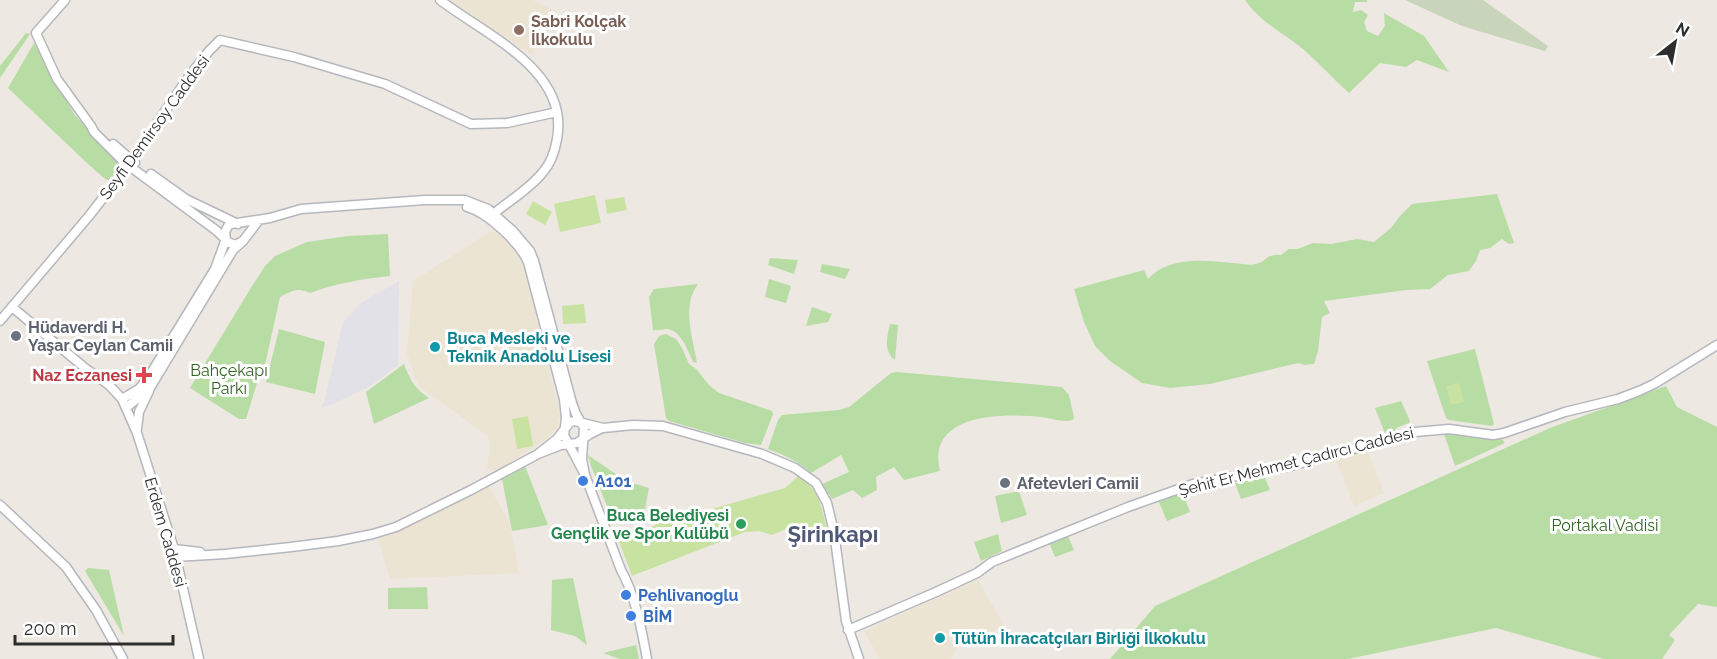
<svg xmlns="http://www.w3.org/2000/svg" width="1717" height="659" font-family="Raleway,sans-serif">
	<style>
		.industrial { fill: #e2e1e7 }
		.education { fill: #ece4d3 }
		.green { fill: #b8dda4 }
		.cemetery { fill: #c8d5ba }
		.pitch { fill: #c8e3a1 }
		.lines { fill: none; stroke-linecap: round; stroke-linejoin: round }
		.secondary-casing { stroke: #b5b7bf; stroke-width: 11 }
		.secondary { stroke: #fff; stroke-width: 8 }
		.education-dot { fill: #8d6e63; stroke: #fff; stroke-width: 2 }
		.worship-dot { fill: #6b7280; stroke: #fff; stroke-width: 2 }
		.culture-dot { fill: #0f9aa8; stroke: #fff; stroke-width: 2 }
		.health-dot { fill: #e0444e; stroke: #fff; stroke-width: 2 }
		.shop-dot { fill: #3f7fe0; stroke: #fff; stroke-width: 2 }
		.leisure-dot { fill: #2e9e5b; stroke: #fff; stroke-width: 2 }
		.labels { text-anchor: middle; stroke-width: 6; stroke-linejoin: round; paint-order: stroke }
		.education-label { font-size: 16px; font-weight: bold; fill: #785e54; stroke: #fff; text-anchor: start }
		.street-label { font-size: 16px; fill: #2d2d2d; stroke: #fff }
		.worship-label { font-size: 16px; font-weight: bold; fill: #5b616d; stroke: #fff; text-anchor: start }
		.culture-label { font-size: 16px; font-weight: bold; fill: #0d838f; stroke: #fff; text-anchor: start }
		.park-label { font-size: 16px; fill: #316423; stroke: #fff }
		.health-label { font-size: 16px; font-weight: bold; fill: #be3a42; stroke: #fff; text-anchor: end }
		.shop-label { font-size: 16px; font-weight: bold; fill: #366cbe; stroke: #fff; text-anchor: start }
		.leisure-label { font-size: 16px; font-weight: bold; fill: #27864d; stroke: #fff; text-anchor: end }
		.district-label { font-size: 22px; font-weight: bold; fill: #51597a; stroke: #fff }
	</style>
	<rect width="100%" height="100%" fill="#ede8e1"/>
	<path class="industrial" d="M399 281 398 365 372 385 331 405 320 408 324 403 343 322 362 302Z"/>
	<path class="education" d="M449 0H533L553 10 532 55Z
		M493 230 510 242 522 260 560 414 557 429 545 440 502 468 491 471 487 467 490 446 488 436 421 388 415 378 407 353 413 281Z
		M1366 447 1384 493 1354 506 1335 457Z
		M488 485 510 523 519 573 390 579 378 539 410 526Z
		M978 580 1004 625 980 639 958 647 951 659H880L864 631Z"/>
	<path class="green" d="M1245 0H1367V2H1355L1353 12 1361 10 1368 15 1364 22 1367 31 1378 36 1385 26 1384 13 1424 36 1449 72 1417 60 1406 67 1380 63 1349 93C1331 77 1314 57 1294 42 1277 30 1257 18 1245 0Z
		M26 33 30 34 0 78V66Z
		M34 43 74 114 117 162C121 169 115 175 110 181L105 179 88 164 8 88Z
		M1497 194 1514 243 1509 244 1502 239 1490 248 1480 250 1476 261 1469 271 1448 275 1430 289 1406 290 1324 301 1330 313 1322 317 1318 351 1314 364 1304 365 1298 363 1210 384 1170 388 1142 383 1110 361 1095 346 1084 322 1074 289 1144 270 1148 279C1169 256 1205 260 1232 263 1239 263 1249 266 1256 264 1268 261 1264 254 1281 255L1289 249H1298L1313 243 1331 244 1357 239 1374 242 1391 228 1400 216 1412 204Z
		M388 234 390 276C362 279 337 283 310 293 297 287 292 291 280 297L265 365 257 383 246 419H239L190 388 249 291 265 266 275 256 307 242 348 236Z
		M770 258 798 260 794 274 768 265Z
		M822 264 850 269 845 279 820 272Z
		M769 279 791 286 786 303 765 297Z
		M698 284C681 307 693 338 697 363L693 362C688 351 681 330 667 329 662 329 658 331 653 330L649 297 654 289Z
		M812 307 832 314 828 322 806 326Z
		M890 324 898 325 895 360C883 350 887 338 890 324Z
		M279 329 325 342 315 394 266 382Z
		M666 334 676 339 682 348 689 364 696 369 710 386 719 393 772 411 773 414 761 445 745 443 669 421 666 418 654 344 659 336Z
		M1475 349 1494 424 1492 426 1449 420 1446 418 1427 361Z
		M404 364C410 380 415 389 429 398L374 424 366 392Z
		M897 372 1062 387 1069 395 1074 417 1073 420C1063 423 1051 418 1041 417 1003 413 926 413 940 471L904 480 894 467 876 477 877 490 862 498 853 490 832 499 822 484 849 472 841 455 811 473C798 461 784 455 768 449L778 420 782 415 839 410 849 407 891 373Z
		M1666 386 1677 407 1717 427V607L1698 604 1669 635 1675 640 1662 659H1604L1496 628 1348 659H1110L1155 606 1550 428Z
		M1401 401 1410 421 1409 423 1396 428 1395 431 1385 433 1375 408Z
		M1448 432 1502 439 1505 443 1455 466 1444 434V433Z
		M588 455 626 481 649 488 645 509 609 511 591 466Z
		M525 466 548 525 512 531 502 479Z
		M1265 478 1270 490 1241 499 1235 483Z
		M1019 491 1027 515 1001 523 995 496Z
		M1182 491 1190 512 1167 521 1158 500Z
		M998 534 1002 551 981 561 974 542Z
		M1067 534 1074 550 1055 557 1049 542Z
		M88 568 109 570 124 636 85 571Z
		M573 578 587 645 575 636 551 630 552 580Z
		M427 587 428 609H388V588Z
		M636 645 639 659H620L603 653Z"/>
	<path class="cemetery" d="M1405 0H1483L1548 46 1545 51 1462 26Z"/>
	<path class="pitch" d="M595 195 601 223 560 232 554 204Z
		M624 197 627 210 607 214 605 200Z
		M533 201 552 212 545 225 526 214Z
		M584 304 586 323 563 324 562 306Z
		M1459 383 1464 402 1451 405 1446 386Z
		M528 416 533 446 517 449 512 419Z
		M799 475C818 489 822 507 827 530L794 535 786 529 772 535 759 531 745 532 632 576 619 541 651 528 661 521 692 517 705 511 785 488Z"/>
	<g class="lines">
		<defs>
			<path id="secondary" d="M65 0 36 33 57 79 91 126 94 132 124 162 217 231 228 242 235 245 243 241
				M440 0C484 34 570 70 557 139 555 151 551 163 543 172 529 190 508 201 491 216
				M113 144 135 163
				M151 174 186 199 238 224
				M467 207C488 213 519 242 528 262L564 399 566 418 564 435 585 475 621 570C635 594 642 631 647 659
				M12 307 85 368 109 385 122 399 137 433 174 549 199 659
				M0 321 89 216 124 171 187 79 209 51 220 40 294 57 385 84 471 124 507 123 557 112
				M122 399 139 389 148 378 215 269 226 239 225 232 228 226 231 224 270 218 301 209 425 200H465L488 209 513 231 530 251 534 261 572 403 576 414 584 428 582 459 585 475
				M126 408 150 388 233 250 243 241 259 220
				M137 429 139 412 149 391
				M538 454 557 439 570 422 575 421 603 428 633 425 663 426 762 454 795 468 816 483 827 503 834 532 846 621 859 659
				M0 505 66 567 96 610 123 659
				M174 549 200 552
				M175 557 225 554 291 547 338 541 373 534 396 527 471 490 538 454 561 445 577 443 590 434 602 428
				M848 630 936 592 977 573 992 562 1128 507 1193 484 1291 466 1415 432 1449 429 1493 435 1504 433 1565 412 1618 399 1639 391 1654 384 1717 345"/>
		</defs>
		<use href="#secondary" class="secondary-casing"/>
		<use href="#secondary" class="secondary"/>
	</g>
	<circle class="education-dot" cx="519" cy="30" r="6"/>
	<g class="worship-dot">
		<circle cx="16" cy="336" r="6"/>
		<circle cx="1005" cy="483" r="6"/>
	</g>
	<g class="culture-dot">
		<circle cx="435" cy="347" r="6"/>
		<circle cx="940" cy="638" r="6"/>
	</g>
	<path class="health-dot" d="M141 366h6v6h6v6h-6v6h-6v-6h-6v-6h6z"/>
	<g class="shop-dot">
		<circle cx="583" cy="481" r="6"/>
		<circle cx="626" cy="595" r="6"/>
		<circle cx="631" cy="616" r="6"/>
	</g>
	<circle class="leisure-dot" cx="741" cy="524" r="6"/>
	<g class="labels">
		<g class="education-label">
			<text x="531" y="27">Sabri Kolçak<tspan x="531" dy="18">İlkokulu</tspan></text>
		</g>
		<g class="street-label">
			<text transform="translate(154 127) rotate(-54)" y="6">Seyfi Demirsoy Caddesi</text>
			<text transform="translate(1296 461) rotate(-14)" y="6">Şehit Er Mehmet Çadırcı Caddesi</text>
			<text transform="translate(166 532) rotate(74)" y="6">Erdem Caddesi</text>
		</g>
		<g class="worship-label">
			<text x="28" y="333">Hüdaverdi H.<tspan x="28" dy="18">Yaşar Ceylan Camii</tspan></text>
			<text x="1017" y="489">Afetevleri Camii</text>
		</g>
		<g class="culture-label">
			<text x="447" y="344">Buca Mesleki ve<tspan x="447" dy="18">Teknik Anadolu Lisesi</tspan></text>
			<text x="952" y="644">Tütün İhracatçıları Birliği İlkokulu</text>
		</g>
		<g class="park-label">
			<text x="229" y="376">Bahçekapı<tspan x="229" dy="18">Parkı</tspan></text>
			<text x="1605" y="531">Portakal Vadisi</text>
		</g>
		<g class="health-label">
			<text x="132" y="381">Naz Eczanesi</text>
		</g>
		<g class="shop-label">
			<text x="595" y="487">A101</text>
			<text x="638" y="601">Pehlivanoglu</text>
			<text x="643" y="622">BİM</text>
		</g>
		<g class="leisure-label">
			<text x="729" y="521">Buca Belediyesi<tspan x="729" dy="18">Gençlik ve Spor Kulübü</tspan></text>
		</g>
		<g class="district-label">
			<text x="833" y="542">Şirinkapı</text>
		</g>
	</g>
	<g transform="translate(1675 42) rotate(31)" stroke="#ffffff" stroke-width="4.5" paint-order="stroke">
	<path d="M0-4.5L10 22L0 15L-10 22Z" fill="#2d2d2d"/>
	<text y="-9" font-size="16" font-weight="bold" text-anchor="middle" fill="#2d2d2d">N</text>
	</g>
	<path d="M15 635v9h158v-9" fill="none" stroke="#2d2d2d" stroke-width="3"/>
	<text x="24" y="635" font-size="18" fill="#2d2d2d" stroke="#ffffff" stroke-width="4.5" paint-order="stroke">200 m</text>
</svg>
